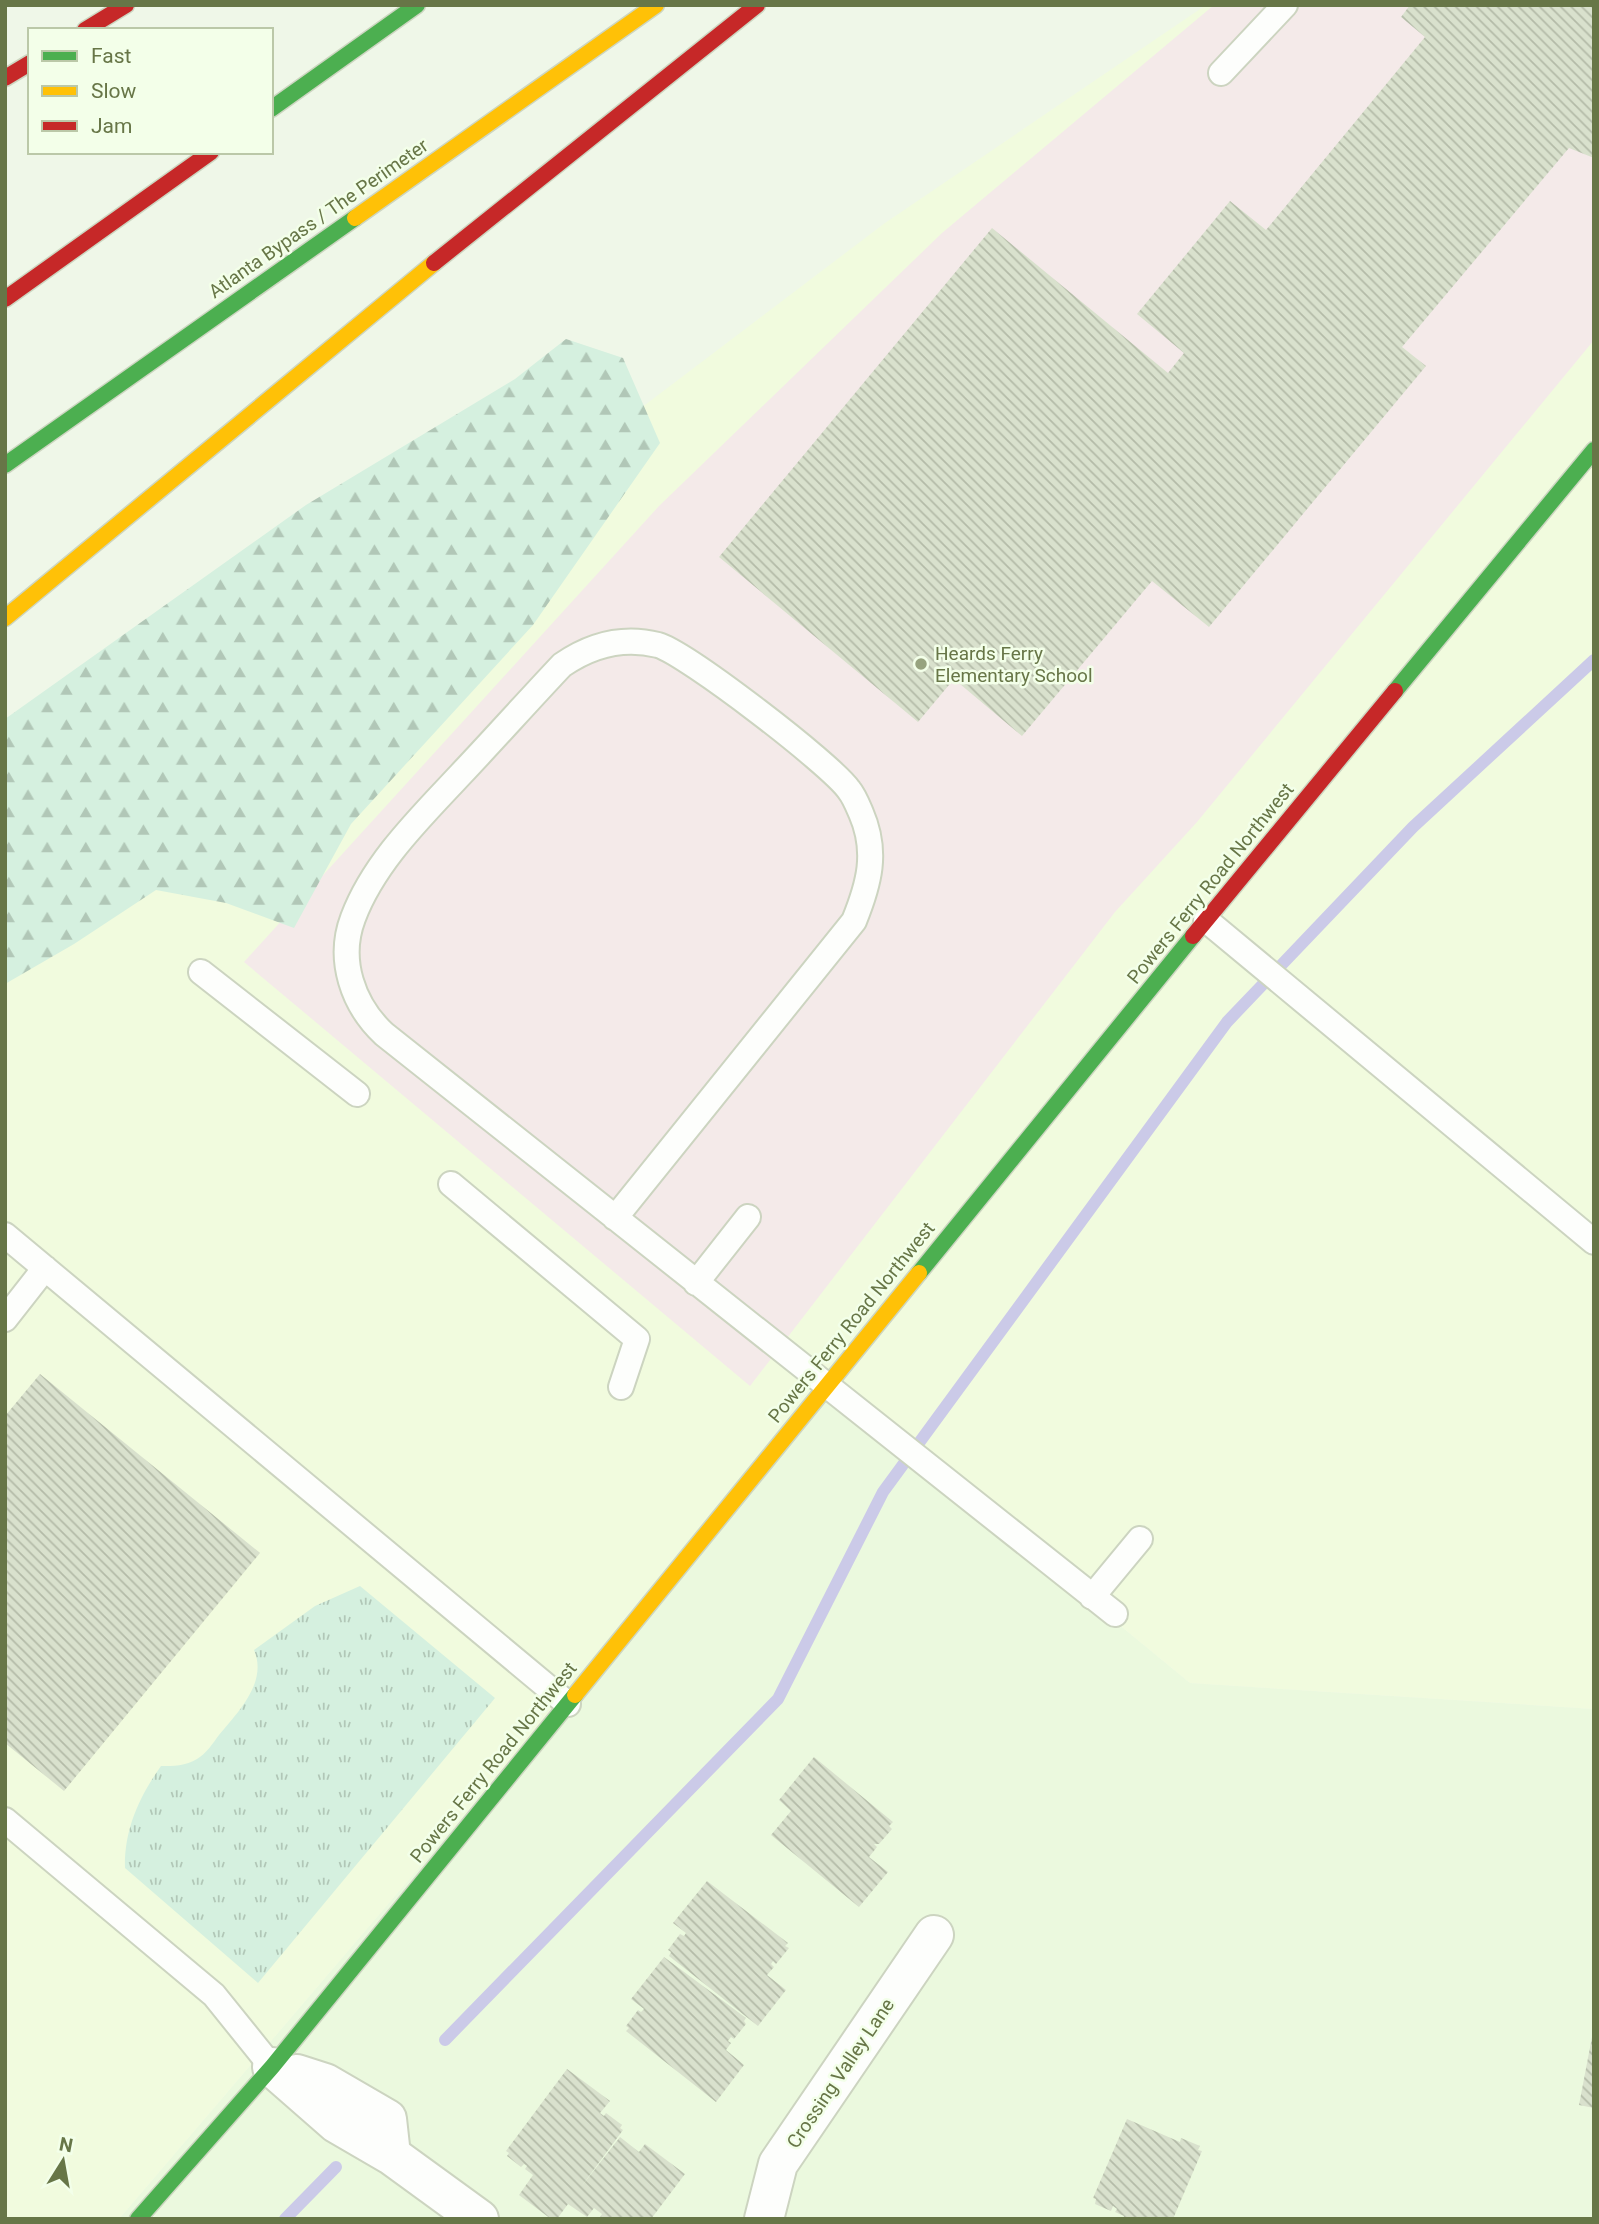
<svg xmlns="http://www.w3.org/2000/svg" width="1599" height="2224" font-family="Roboto,sans-serif">
	<style>
		.residential { fill: #ebf9de }
		.commercial { fill: #f1fbde }
		.education { fill: #f4eae9 }
		.grass { fill: url(#grass-tufts) }
		.forest { fill: url(#forest-firs) }
		.lines { fill: none; stroke-linecap: round; stroke-linejoin: round }
		.stream { stroke: #cbcae8; stroke-width: 12 }
		.building { fill: url(#building-back-hatch) }
		.lane-casing { stroke: #ccd4c0; stroke-width: 28 }
		.street-casing { stroke: #ccd4c0; stroke-width: 42 }
		.fast-casing { stroke: #cdd6c1; stroke-width: 19 }
		.slow-casing { stroke: #cdd6c1; stroke-width: 19 }
		.jam-casing { stroke: #cdd6c1; stroke-width: 19 }
		.lane { stroke: #fdfefc; stroke-width: 24 }
		.street { stroke: #fdfefc; stroke-width: 38 }
		.fast { stroke: #4caf50; stroke-width: 16 }
		.slow { stroke: #ffc107; stroke-width: 16 }
		.jam { stroke: #c62828; stroke-width: 16 }
		.poi-dot { fill: #97a37f; stroke: #f3ffe9; stroke-width: 2.5 }
		.labels { text-anchor: middle; stroke-width: 5; stroke-linejoin: round; paint-order: stroke }
		.street-label { font-size: 19px; fill: #677647; stroke: #f3ffe9 }
		.poi-label { font-size: 19px; fill: #677647; stroke: #f3ffe9; text-anchor: start }
	</style>
	<defs>
		<pattern id="grass-tufts" width="24" height="20" patternUnits="userSpaceOnUse" patternTransform="scale(1.75)"><rect width="24" height="20" fill="#d5f0df"/><path d="M3 7l-1-3M5 7V3M7 7l1-3M15 17l-1-3M17 17v-4M19 17l1-3" fill="none" stroke="#b1c7b7"/></pattern>
		<pattern id="forest-firs" width="22" height="20" patternUnits="userSpaceOnUse" patternTransform="scale(1.75)"><rect width="22" height="20" fill="#d5f0df"/><path d="M5 1l3.5 6h-7zM16 11l3.5 6h-7z" fill="#b1c7b7"/></pattern>
		<pattern id="building-back-hatch" width="6" height="6" patternUnits="userSpaceOnUse" patternTransform="scale(1.75)"><rect width="6" height="6" fill="#d9e1cd"/><path d="M-1 5l2 2M0 0l6 6M5-1l2 2" fill="none" stroke="#b4bba8"/></pattern>
	</defs>
	<rect width="100%" height="100%" fill="#eff7e8"/>
	<path class="residential" d="M830 1387 1190 1683 1594 1709V2219H119Z"/>
	<path class="commercial" d="M1206 5H1594V1709L1190 1683 830 1387 119 2219H5V890L885 223Z"/>
	<path class="education" d="M1214 5H1594V340L1197 822 1115 912 750 1386 244 962 659 506 942 233Z"/>
	<path class="grass" d="M360 1586 495 1698 258 1983 125 1868C124 1830 139 1797 161 1766 173 1766 186 1766 197 1759 206 1754 213 1743 219 1735 238 1712 268 1682 254 1650L315 1606Z"/>
	<path class="forest" d="M566 339 623 358 660 443 533 625 351 824 294 928 226 903 156 890 74 944 5 984V719L306 505 515 379Z"/>
	<g class="lines">
		<path class="stream" d="M445 2040 778 1699 883 1492 1227 1022 1413 827 1594 660
			M285 2219 336 2167"/>
	</g>
	<path class="building" d="M1410 5H1594V158L1569 148 1402 347 1426 366 1209 627 1152 581 1022 736 954 679 918 722 719 557 992 228 1168 373 1184 353 1137 314 1230 201 1266 230 1425 37 1401 17Z
		M40 1374 260 1553 64 1791 5 1743V1416Z
		M814 1757 893 1822 889 1826 892 1829 879 1844H874L877 1847 869 1857 888 1872 859 1907 771 1835 791 1811 779 1800Z
		M707 1881 788 1943 785 1946 789 1948 776 1964 773 1961 771 1964 774 1967 767 1975 786 1990 758 2026 669 1956 671 1952 668 1950 680 1934 684 1936 686 1933 673 1923Z
		M664 1957 746 2018 744 2021 746 2024 734 2039 731 2037 728 2041 731 2043 726 2050 744 2065 716 2102 626 2031 629 2028 626 2026 638 2010 641 2012 644 2009 631 1999Z
		M1592 2037 1594 2038V2108L1579 2105Z
		M567 2069 610 2101 600 2113 604 2116 606 2113 622 2125 620 2128 623 2130 581 2187 620 2137 639 2152 645 2144 685 2174 651 2219H599L602 2214 594 2208 587 2217 568 2204 557 2219H551L519 2195 533 2175 525 2169 527 2166 524 2164 521 2167 507 2156 509 2153 506 2151Z
		M1127 2119 1180 2142 1181 2138 1200 2146 1198 2150 1202 2151 1173 2219H1123L1124 2216 1115 2212 1117 2209 1113 2206 1111 2211 1095 2204 1096 2199 1093 2198Z"/>
	<g class="lines">
		<defs>
			<path id="lane" d="M1221 73 1285 5
				M1206 920 1594 1242
				M201 972 357 1094
				M451 1184 637 1339 621 1387
				M615 1218 854 921C869 884 878 852 861 813 858 806 854 796 849 790 831 764 686 653 658 645 622 636 591 645 562 665 528 701 495 738 461 774 421 817 374 862 353 918 337 960 353 1005 384 1034L1115 1614
				M5 1235 568 1704
				M696 1283 748 1217
				M5 1319 45 1268
				M1092 1597 1140 1539
				M5 1820 214 1995 272 2067"/>
			<path id="street" d="M272 2067 336 2123 391 2155 479 2219
				M297 2074 325 2083 387 2119 391 2155
				M764 2219 778 2164 934 1935"/>
			<path id="fast" d="M271 109 417 5
				M5 465 355 218
				M1395 691 1594 450
				M919 1273 1193 936
				M138 2219 272 2067 575 1695"/>
			<path id="slow" d="M355 218 656 5
				M5 618 434 263
				M575 1695 919 1273"/>
			<path id="jam" d="M85 30 126 5
				M5 78 30 63
				M434 263 757 5
				M5 299 211 152
				M1193 936 1395 691"/>
		</defs>
		<use href="#lane" class="lane-casing"/>
		<use href="#street" class="street-casing"/>
		<use href="#fast" class="fast-casing"/>
		<use href="#slow" class="slow-casing"/>
		<use href="#jam" class="jam-casing"/>
		<use href="#lane" class="lane"/>
		<use href="#street" class="street"/>
		<use href="#fast" class="fast"/>
		<use href="#slow" class="slow"/>
		<use href="#jam" class="jam"/>
	</g>
	<circle class="poi-dot" cx="921" cy="664" r="7"/>
	<g class="labels">
		<g class="street-label">
			<text transform="translate(318 218) rotate(-35)" y="7">Atlanta Bypass / The Perimeter</text>
			<text transform="translate(1210 883) rotate(-51)" y="7">Powers Ferry Road Northwest</text>
			<text transform="translate(851 1322) rotate(-51)" y="7">Powers Ferry Road Northwest</text>
			<text transform="translate(493 1762) rotate(-51)" y="7">Powers Ferry Road Northwest</text>
			<text transform="translate(840 2073) rotate(-56)" y="7">Crossing Valley Lane</text>
		</g>
		<g class="poi-label">
			<text x="935" y="660">Heards Ferry<tspan x="935" dy="22">Elementary School</tspan></text>
		</g>
	</g>
	<rect width="1599" height="2224" fill="none" stroke="#677647" stroke-width="14"/>
	<rect x="28" y="28" width="245" height="126" fill="#f3ffe9" stroke="#bbc8a8" stroke-width="2"/>
	<rect x="42" y="51" width="35" height="10" fill="#4caf50" stroke="#bbc8a8" stroke-width="2"/>
	<text x="91" y="63" font-size="21" fill="#677647">Fast</text>
	<rect x="42" y="86" width="35" height="10" fill="#ffc107" stroke="#bbc8a8" stroke-width="2"/>
	<text x="91" y="98" font-size="21" fill="#677647">Slow</text>
	<rect x="42" y="121" width="35" height="10" fill="#c62828" stroke="#bbc8a8" stroke-width="2"/>
	<text x="91" y="133" font-size="21" fill="#677647">Jam</text>
	<g transform="translate(63 2161) rotate(11)" stroke="#f3ffe9" stroke-width="5" paint-order="stroke">
	<path d="M0-5L12 26L0 18L-12 26Z" fill="#677647"/>
	<text y="-10" font-size="19" font-weight="bold" text-anchor="middle" fill="#677647">N</text>
	</g>
</svg>
